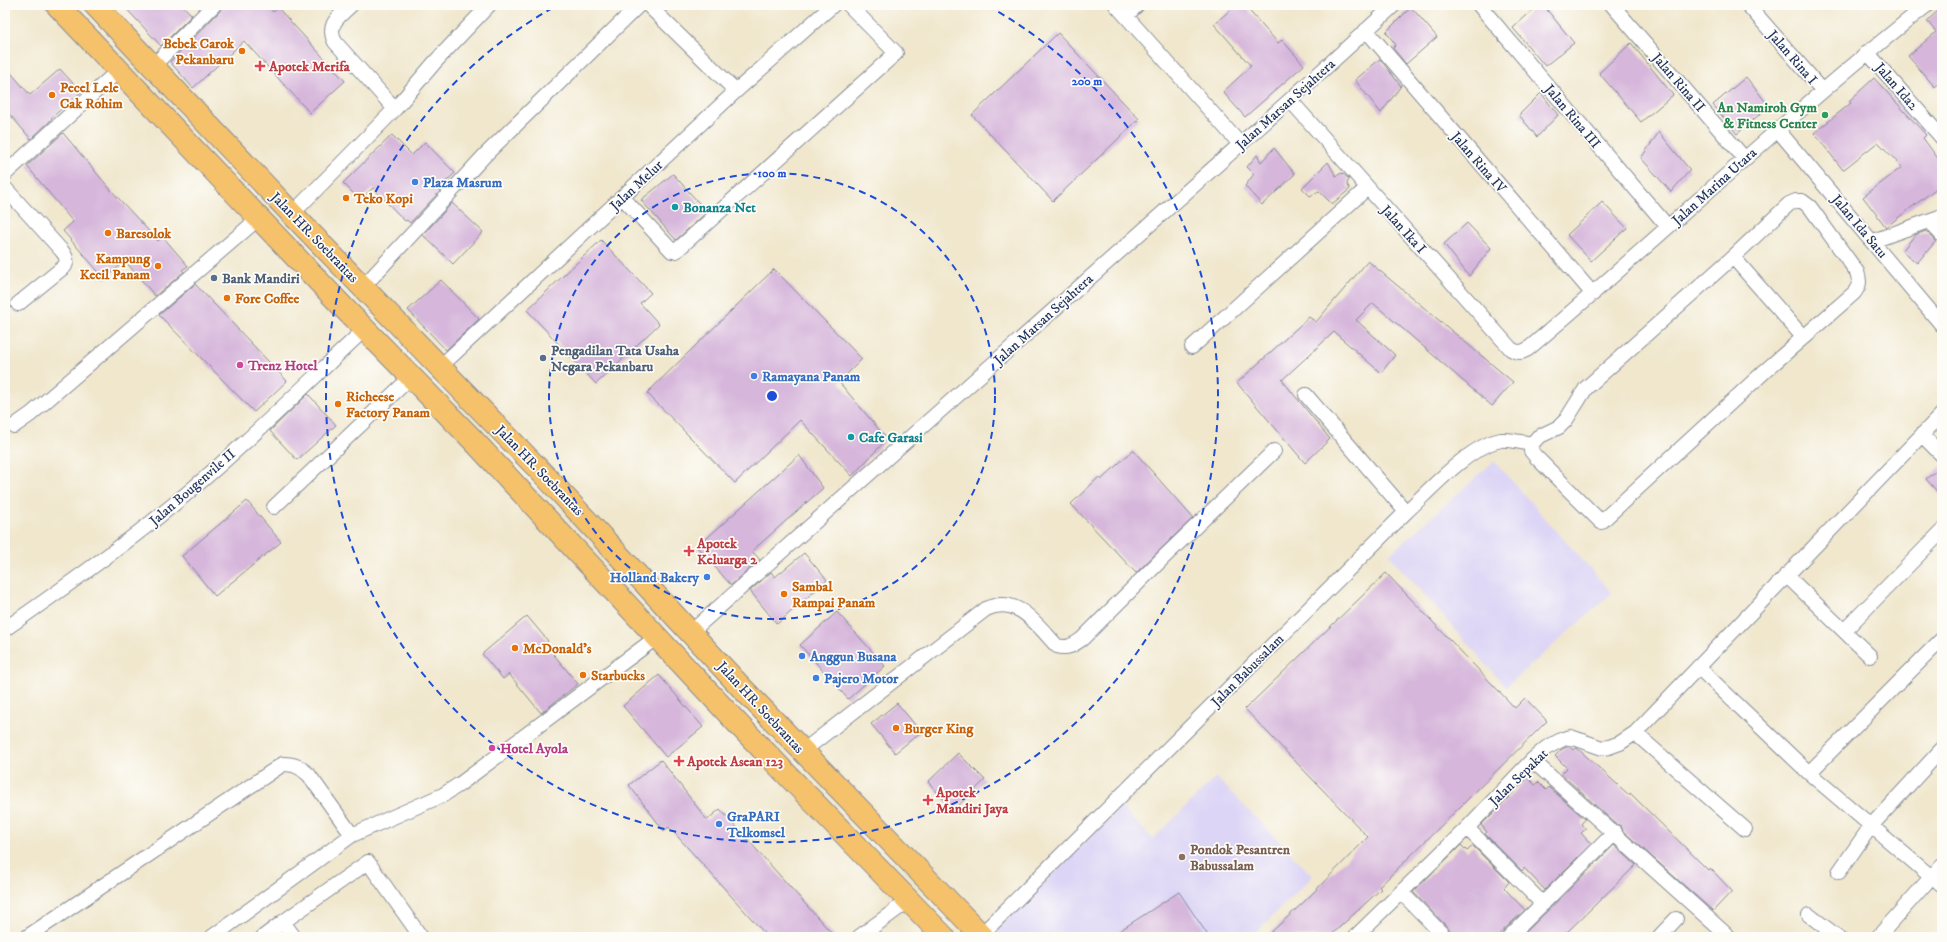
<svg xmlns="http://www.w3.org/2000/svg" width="1947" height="942" font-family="'IM FELL DW Pica',serif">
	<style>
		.built { fill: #ddd5f6 }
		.building { fill: #d6b6db }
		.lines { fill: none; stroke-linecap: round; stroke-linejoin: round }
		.minor-casing { stroke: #868b96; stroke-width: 16 }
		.primary-casing { stroke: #868b96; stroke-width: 24 }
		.minor { stroke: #fff; stroke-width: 14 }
		.primary { stroke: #f5c16b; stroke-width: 22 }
		.ring { fill: none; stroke: #1d4ed8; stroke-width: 2; stroke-dasharray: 7 5 }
		.food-dot { fill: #e8710a; stroke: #fdfcf7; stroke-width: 1.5 }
		.health-dot { fill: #e0444e; stroke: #fdfcf7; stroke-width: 1.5 }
		.leisure-dot { fill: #2e9e5b; stroke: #fdfcf7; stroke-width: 1.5 }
		.shop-dot { fill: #3f7fe0; stroke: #fdfcf7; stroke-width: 1.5 }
		.culture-dot { fill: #0f9aa8; stroke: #fdfcf7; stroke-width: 1.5 }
		.service-dot { fill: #5c6f8a; stroke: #fdfcf7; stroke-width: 1.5 }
		.hotel-dot { fill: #d1479c; stroke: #fdfcf7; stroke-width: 1.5 }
		.education-dot { fill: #8d6e63; stroke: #fdfcf7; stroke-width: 1.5 }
		.labels { text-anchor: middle; stroke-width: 3.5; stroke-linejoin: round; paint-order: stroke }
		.food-label { font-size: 14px; font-weight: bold; fill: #c56008; stroke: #fdfcf7; text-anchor: start }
		.street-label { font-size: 14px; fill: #1b2f5e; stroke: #fdfcf7 }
		.health-label { font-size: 14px; font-weight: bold; fill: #be3a42; stroke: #fdfcf7; text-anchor: start }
		.leisure-label { font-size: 14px; font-weight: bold; fill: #27864d; stroke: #fdfcf7; text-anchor: end }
		.shop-label { font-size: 14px; font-weight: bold; fill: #366cbe; stroke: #fdfcf7; text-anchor: start }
		.culture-label { font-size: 14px; font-weight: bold; fill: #0d838f; stroke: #fdfcf7; text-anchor: start }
		.service-label { font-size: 14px; font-weight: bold; fill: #4e5e75; stroke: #fdfcf7; text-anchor: start }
		.hotel-label { font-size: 14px; font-weight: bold; fill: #b23c85; stroke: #fdfcf7; text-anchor: start }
		.education-label { font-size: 14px; font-weight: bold; fill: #785e54; stroke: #fdfcf7; text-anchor: start }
		.centre { fill: #1d4ed8; stroke: #fdfcf7; stroke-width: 2 }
		.ring-label { font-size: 12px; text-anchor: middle; font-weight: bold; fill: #1d4ed8; stroke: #fdfcf7; stroke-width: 3.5; stroke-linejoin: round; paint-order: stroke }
	</style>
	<rect width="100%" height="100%" fill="#fdfcf7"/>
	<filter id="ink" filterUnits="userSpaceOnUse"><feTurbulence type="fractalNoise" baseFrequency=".025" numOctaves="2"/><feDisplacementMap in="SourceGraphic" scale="8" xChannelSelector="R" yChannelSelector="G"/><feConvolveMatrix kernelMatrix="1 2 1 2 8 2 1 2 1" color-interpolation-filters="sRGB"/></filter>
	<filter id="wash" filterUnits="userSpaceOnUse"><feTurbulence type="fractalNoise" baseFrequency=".012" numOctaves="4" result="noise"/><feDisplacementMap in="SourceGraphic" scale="16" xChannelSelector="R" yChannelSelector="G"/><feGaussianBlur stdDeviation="0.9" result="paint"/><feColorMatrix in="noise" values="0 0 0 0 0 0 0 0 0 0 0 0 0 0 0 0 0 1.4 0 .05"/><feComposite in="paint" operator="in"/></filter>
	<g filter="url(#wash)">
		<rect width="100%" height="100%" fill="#f0e7cd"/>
		<path class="built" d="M1494 461 1612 593 1506 687 1389 555Z
			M1216 777 1313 876 1251 937H1000L995 931 1121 807 1153 839Z"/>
		<g id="blocks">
			<path class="building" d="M123 5H182L192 15 161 46Z
				M222 5H267L273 12 278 8 345 81 310 113 244 41 193 88 170 62 220 11Z
				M1236 5H1244L1278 43 1282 40 1304 65 1245 117 1223 92 1251 66 1214 24Z
				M1538 5H1543L1574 43 1545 66 1513 28Z
				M1411 7 1437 37 1406 64 1393 48 1396 45 1386 32Z
				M1942 7V80L1935 87 1908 56 1936 32 1927 21Z
				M1058 33 1139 119 1053 201 972 115Z
				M1631 43 1673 95 1641 122 1599 73Z
				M1380 59 1401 86 1381 113 1355 80Z
				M5 66 30 95 60 69 81 92 51 118 52 119 31 139 5 109Z
				M1746 77 1769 106 1737 134 1713 105Z
				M1874 78 1926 135 1923 138 1942 164V184L1886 227 1863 197 1902 167 1878 142 1843 170 1814 133 1851 103 1849 101Z
				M1541 93 1558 115 1537 137 1519 115Z
				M1659 132 1690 170 1671 192 1641 158Z
				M63 133 110 189 158 241 163 237 188 266 182 270 184 272 155 296 125 261 105 279 63 231 73 222 27 166Z
				M392 135 412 155 425 142 455 173 438 189 440 191 410 223 407 220 405 221 373 188 360 200 343 183Z
				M1274 148 1295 174 1262 205 1245 186 1254 174 1247 167 1257 155 1261 162Z
				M1328 162 1336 176 1342 173 1349 179 1347 184 1350 189 1332 204 1319 191 1310 196 1302 188Z
				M673 174 707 212 676 240 641 200Z
				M1602 202 1627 228 1591 261 1567 235Z
				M452 203 483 232 453 264 423 235Z
				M1467 223 1491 248 1469 276 1444 244Z
				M1926 231 1936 241 1917 263 1902 251 1915 235Z
				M601 240 651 293 640 303 659 324 596 384 527 310Z
				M1368 261 1513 382 1492 406 1373 303 1356 320 1395 355 1381 373 1334 332 1282 380 1330 439 1305 463 1237 383 1309 317 1316 322Z
				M774 269 862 359 839 382 887 439 852 476 800 420 735 483 647 393Z
				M441 280 479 319 446 350 408 310Z
				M195 284 287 381 254 412 159 315Z
				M308 394 336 425 297 460 270 431Z
				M1133 450 1193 518 1136 573 1071 504 1099 477 1101 480Z
				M799 455 823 488 752 551 760 560 731 585 697 547Z
				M1942 466V497L1926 479Z
				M247 501 281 542 215 596 182 556Z
				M804 553 827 580 777 624 750 591 771 572 775 577Z
				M1386 573 1515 708 1525 698 1547 721 1379 887 1381 889 1329 937H1266L1306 900 1368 837 1245 709Z
				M837 612 885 666 848 699 800 645Z
				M527 616 548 641 545 644 578 684 541 713 509 674 503 679 482 654Z
				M659 675 703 727 666 757 623 706Z
				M897 703 921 732 895 753 871 724Z
				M1569 746 1573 750 1577 748 1629 795 1630 793 1708 870 1710 868 1732 891 1713 911 1623 831 1621 826 1616 824 1561 774 1567 768 1555 756 1562 749Z
				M958 753 985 780 954 810 928 782Z
				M661 760 707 820 720 809 835 937H768L669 827 664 831 629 785Z
				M1528 778 1535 785 1538 782 1546 790 1549 787 1585 819 1581 824 1586 829 1581 833 1591 844 1545 890 1524 868 1522 871 1485 834 1487 832 1481 825Z
				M1461 845 1467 851 1473 846 1509 882 1504 888 1525 910 1496 937H1453L1451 931 1413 892Z
				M1614 845 1636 865 1562 937H1529L1525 933Z
				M1179 892 1209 937H1110Z"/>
		</g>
	</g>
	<g filter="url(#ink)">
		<use href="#blocks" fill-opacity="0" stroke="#868b96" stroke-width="1"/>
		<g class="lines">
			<defs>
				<path id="minor" d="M351 5C339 17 326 24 335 42L395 109
					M648 5 736 91
					M1116 5 1240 144
					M1479 5 1668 227
					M1612 5 1745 159
					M1748 5 1823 91
					M1126 16 1137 5
					M1366 30 1593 294
					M1867 52 1942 138
					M153 66 214 5
					M1290 100 1511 349C1518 353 1521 353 1528 349 1662 236 1789 114 1927 5
					M1777 129 1942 325
					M5 174 119 70
					M5 188 62 251C66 256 68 260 65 266L18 304
					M623 198 672 251H676L896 53 849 5
					M1796 201H1802L1810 207 1857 272C1860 281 1860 285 1854 293L1765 371 1601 522 1536 457 1531 451 1532 444 1538 437 1559 427 1566 420 1586 388 1733 257 1789 204Z
					M292 214 395 109 435 62 489 5
					M1929 221 1942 235
					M1873 241 1942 216
					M1733 257 1803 337
					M363 287 485 155 639 5
					M1192 347 1367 188
					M441 366 736 91 833 5
					M1306 395 1406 512
					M14 426 31 414 259 218
					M1922 435 1942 455
					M274 507 412 376
					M1786 575 1870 656
					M5 629C62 589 119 549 173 505 240 450 302 388 365 329
					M1845 630 1942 531
					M691 632 1290 100 1394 5
					M1698 667 1809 773 1942 886
					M1635 733 1745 829
					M803 751 986 609C1017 594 1037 625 1057 646 1068 649 1073 645 1082 639L1164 557 1274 451
					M1532 760 1729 937
					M1809 773 1942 639
					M1467 828 1543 904
					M1839 872 1871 826 1942 749
					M1401 892 1445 937
					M1809 915 1838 937
					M981 935 1406 512C1430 490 1469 446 1501 440 1510 439 1523 443 1532 444
					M27 937 283 764C295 764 300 767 309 775L352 835
					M212 937 352 835 443 795 460 784 657 637
					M263 937 283 922
					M294 937 283 922 368 862 421 937
					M859 937 908 901
					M1355 937 1467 828 1532 760 1546 748 1563 739 1571 737 1602 748 1609 747 1620 743 1635 733 1942 414
					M1509 937 1615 832
					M1659 937 1676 919
					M1878 937 1942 865"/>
				<path id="primary" d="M57 5 343 307 472 439 740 726 944 937
					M95 5 292 214 549 480 739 685 983 937"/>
			</defs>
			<use href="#minor" class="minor-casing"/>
			<use href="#primary" class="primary-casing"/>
			<use href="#minor" class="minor"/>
			<use href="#primary" class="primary"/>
		</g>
	</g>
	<g class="ring">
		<circle cx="772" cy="396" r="223"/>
		<path d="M988 6A446 446 0 1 1 556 6"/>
	</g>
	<g class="food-dot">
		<circle cx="242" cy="51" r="4"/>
		<circle cx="52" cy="95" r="4"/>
		<circle cx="346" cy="198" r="4"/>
		<circle cx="108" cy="233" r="4"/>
		<circle cx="158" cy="266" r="4"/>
		<circle cx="227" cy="298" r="4"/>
		<circle cx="338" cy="404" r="4"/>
		<circle cx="784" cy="594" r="4"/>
		<circle cx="515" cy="648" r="4"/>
		<circle cx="583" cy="675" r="4"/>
		<circle cx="896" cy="728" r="4"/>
	</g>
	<g class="health-dot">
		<path d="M258 60h4v4h4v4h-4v4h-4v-4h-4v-4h4z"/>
		<path d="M687 545h4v4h4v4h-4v4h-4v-4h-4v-4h4z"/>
		<path d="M677 755h4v4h4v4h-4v4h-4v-4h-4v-4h4z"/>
		<path d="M926 794h4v4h4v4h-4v4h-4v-4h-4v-4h4z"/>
	</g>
	<circle class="leisure-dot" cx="1825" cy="115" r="4"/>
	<g class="shop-dot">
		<circle cx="415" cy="182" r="4"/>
		<circle cx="754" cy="376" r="4"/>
		<circle cx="707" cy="577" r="4"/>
		<circle cx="802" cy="656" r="4"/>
		<circle cx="816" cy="678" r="4"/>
		<circle cx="719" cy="824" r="4"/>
	</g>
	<g class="culture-dot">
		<circle cx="675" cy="207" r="4"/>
		<circle cx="851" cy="437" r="4"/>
	</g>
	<g class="service-dot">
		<circle cx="214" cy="278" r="4"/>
		<circle cx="543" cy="358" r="4"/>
	</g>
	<g class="hotel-dot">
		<circle cx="240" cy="365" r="4"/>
		<circle cx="492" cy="748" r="4"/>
	</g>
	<circle class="education-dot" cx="1182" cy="857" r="4"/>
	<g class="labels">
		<g class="food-label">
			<text x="234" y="48" text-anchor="end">Bebek Carok<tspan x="234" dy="16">Pekanbaru</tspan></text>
			<text x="60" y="92">Pecel Lele<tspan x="60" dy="16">Cak Rohim</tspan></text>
			<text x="354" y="203">Teko Kopi</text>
			<text x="116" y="238">Baresolok</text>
			<text x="150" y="263" text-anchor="end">Kampung<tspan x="150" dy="16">Kecil Panam</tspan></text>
			<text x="235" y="303">Fore Coffee</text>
			<text x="346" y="401">Richeese<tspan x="346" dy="16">Factory Panam</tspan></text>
			<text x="792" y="591">Sambal<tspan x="792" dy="16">Rampai Panam</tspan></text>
			<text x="523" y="653">McDonald's</text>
			<text x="591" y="680">Starbucks</text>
			<text x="904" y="733">Burger King</text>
		</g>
		<g class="street-label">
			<text transform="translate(1793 57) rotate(49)" y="5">Jalan Rina I</text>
			<text transform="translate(1679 82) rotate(49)" y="5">Jalan Rina II</text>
			<text transform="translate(1897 86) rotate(49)" y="5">Jalan Ida2</text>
			<text transform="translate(1285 104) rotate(-42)" y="5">Jalan Marsan Sejahtera</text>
			<text transform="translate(1573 116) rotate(50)" y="5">Jalan Rina III</text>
			<text transform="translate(1479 162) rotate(49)" y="5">Jalan Rina IV</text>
			<text transform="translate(636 185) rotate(-43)" y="5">Jalan Melur</text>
			<text transform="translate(1714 186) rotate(-42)" y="5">Jalan Marina Utara</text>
			<text transform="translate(1860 226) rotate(50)" y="5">Jalan Ida Satu</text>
			<text transform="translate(1404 229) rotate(48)" y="5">Jalan Ika I</text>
			<text transform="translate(315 237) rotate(46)" y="5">Jalan HR. Soebrantas</text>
			<text transform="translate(1043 319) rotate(-42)" y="5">Jalan Marsan Sejahtera</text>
			<text transform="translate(540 470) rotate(46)" y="5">Jalan HR. Soebrantas</text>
			<text transform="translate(192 487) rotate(-41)" y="5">Jalan Bougenvile II</text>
			<text transform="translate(1247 670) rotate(-45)" y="5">Jalan Babussalam</text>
			<text transform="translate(761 707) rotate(47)" y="5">Jalan HR. Soebrantas</text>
			<text transform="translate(1518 777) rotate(-44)" y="5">Jalan Sepakat</text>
		</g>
		<g class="health-label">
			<text x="269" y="71">Apotek Merifa</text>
			<text x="697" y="548">Apotek<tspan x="697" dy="16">Keluarga 2</tspan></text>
			<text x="687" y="766">Apotek Asean 123</text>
			<text x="936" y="797">Apotek<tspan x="936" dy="16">Mandiri Jaya</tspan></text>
		</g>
		<g class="leisure-label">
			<text x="1817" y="112">An Namiroh Gym<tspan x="1817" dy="16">&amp; Fitness Center</tspan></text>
		</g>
		<g class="shop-label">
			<text x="423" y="187">Plaza Masrum</text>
			<text x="762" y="381">Ramayana Panam</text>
			<text x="699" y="582" text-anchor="end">Holland Bakery</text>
			<text x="810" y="661">Anggun Busana</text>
			<text x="824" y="683">Pajero Motor</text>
			<text x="727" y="821">GraPARI<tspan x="727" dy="16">Telkomsel</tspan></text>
		</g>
		<g class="culture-label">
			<text x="683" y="212">Bonanza Net</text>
			<text x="859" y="442">Cafe Garasi</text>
		</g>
		<g class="service-label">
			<text x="222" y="283">Bank Mandiri</text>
			<text x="551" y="355">Pengadilan Tata Usaha<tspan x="551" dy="16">Negara Pekanbaru</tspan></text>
		</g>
		<g class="hotel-label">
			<text x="248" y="370">Trenz Hotel</text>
			<text x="500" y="753">Hotel Ayola</text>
		</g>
		<g class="education-label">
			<text x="1190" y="854">Pondok Pesantren<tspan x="1190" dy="16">Babussalam</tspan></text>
		</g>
	</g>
	<circle cx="772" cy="396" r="6" class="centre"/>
	<g class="ring-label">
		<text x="1087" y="85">200 m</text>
		<text x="772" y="177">100 m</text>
	</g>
	<rect width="1947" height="942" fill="none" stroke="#fdfcf7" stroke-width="20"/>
</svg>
